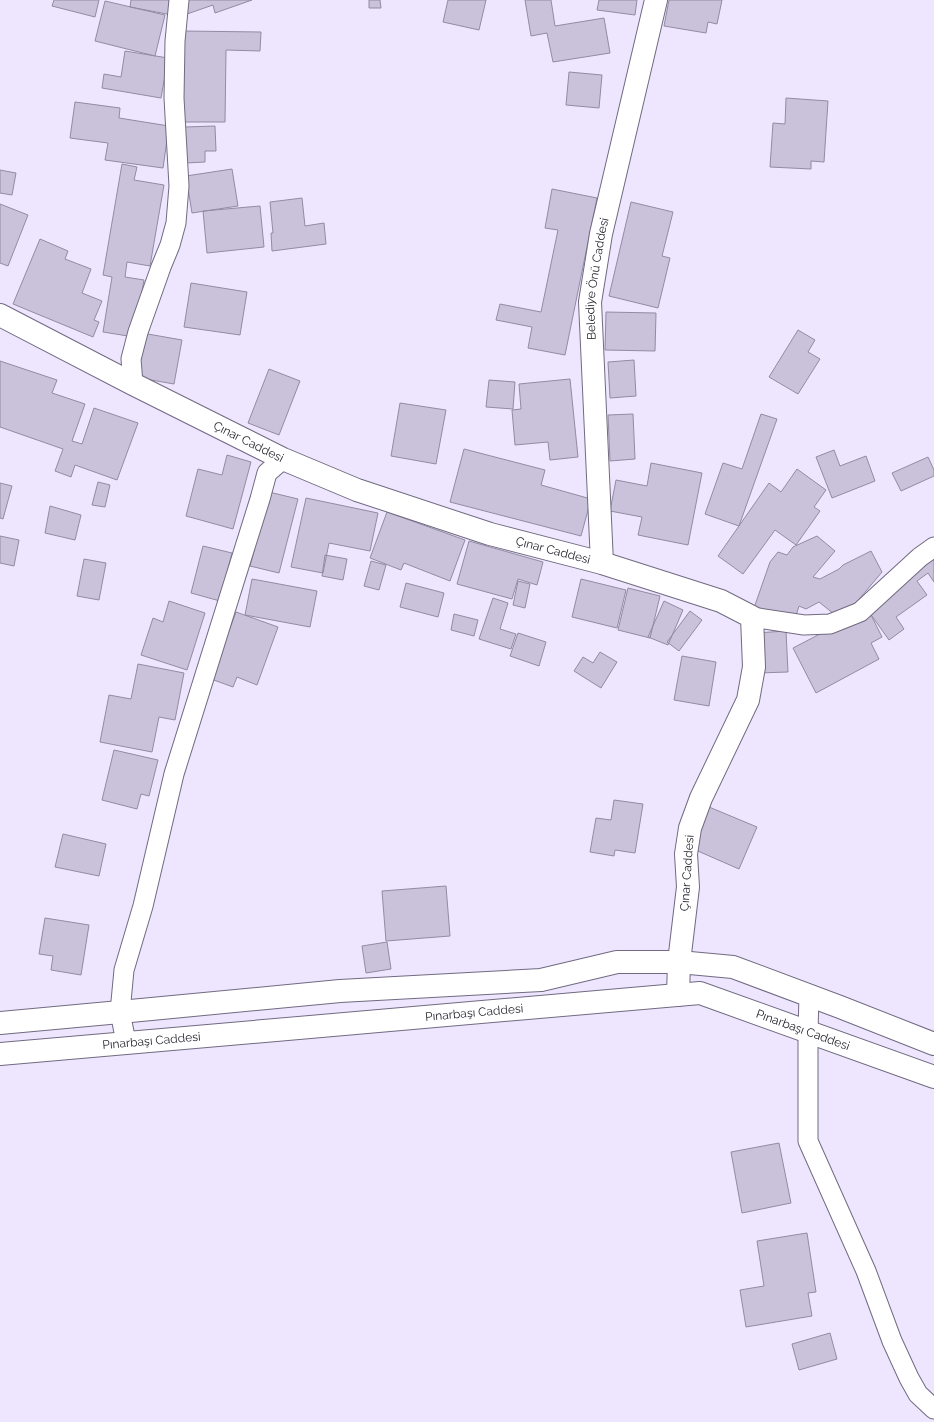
<svg xmlns="http://www.w3.org/2000/svg" width="934" height="1422" font-family="Raleway,sans-serif">
	<style>
		.building { fill: #c9c2da; stroke: #928ba2 }
		.lines { fill: none; stroke-linecap: round; stroke-linejoin: round }
		.minor-casing { stroke: #716a80; stroke-width: 21 }
		.tertiary-casing { stroke: #716a80; stroke-width: 24 }
		.minor { stroke: #fff; stroke-width: 19 }
		.tertiary { stroke: #fff; stroke-width: 22 }
		.labels { text-anchor: middle; stroke-width: 3; stroke-linejoin: round; paint-order: stroke }
		.street-label { font-size: 12px; fill: #211f28; stroke: #fff }
	</style>
	<rect width="100%" height="100%" fill="#ede6fe"/>
	<path class="building" d="M54 0H99L95 17 52 6Z
		M131 0H175L172 15 130 7Z
		M182 0H252L215 13 213 5 187 14Z
		M369 0H380L381 8H369Z
		M448 0H486L479 30 443 22Z
		M525 0H551L555 26 604 18 610 53 553 62 547 33 531 36Z
		M599 0H637L635 15 597 10Z
		M669 0H722L717 24 708 22 706 33 664 26Z
		M105 1 165 15 155 56 95 41Z
		M182 31 261 32 260 51 226 50 225 122H180Z
		M125 51 168 58 161 98 102 88 104 74 121 77Z
		M569 72 602 75 599 108 566 105Z
		M786 98 828 101 824 162 811 161V169L770 167 773 123 785 124Z
		M75 102 120 108 119 118 169 126 163 168 105 160 108 143 70 138Z
		M215 126 216 151H205V162L186 163 185 127Z
		M122 164 137 167 134 180 164 185 150 266 127 262 125 277 144 280 134 337 103 332 112 277 103 275Z
		M232 169 238 206 192 213 186 176Z
		M0 170 16 173 12 195 0 193Z
		M552 189 597 198 565 355 528 348 532 327 496 320 500 304 541 312 558 230 545 228Z
		M302 198 305 226 324 223 326 244 272 251 271 233H273L270 202Z
		M631 202 673 212 662 256 670 258 658 308 609 296Z
		M0 204 28 215 8 266 0 263Z
		M260 206 264 247 207 253 203 211Z
		M40 239 68 251 65 259 91 269 82 293 102 301 94 320 99 322 93 337 13 304Z
		M191 283 247 292 240 335 184 327Z
		M606 312 656 313 655 351 605 350Z
		M798 330 815 340 808 352 820 359 798 394 769 377Z
		M142 333 182 340 174 384 134 377Z
		M634 360 636 396 610 398 608 362Z
		M0 361 57 380 52 393 85 404 72 441 82 444 94 408 138 423 117 480 75 465 71 477 55 471 63 449 0 427Z
		M269 369 300 381 279 435 248 423Z
		M570 379 578 457 550 460 548 442 515 445 512 410 521 409 519 384Z
		M489 380 515 382 513 409 486 407Z
		M400 403 446 410 436 464 391 456Z
		M633 414 635 459 610 461 608 415Z
		M761 414 777 419 739 526 705 514 723 463 742 469Z
		M464 449 545 470 541 485 591 499 581 536 450 502Z
		M834 450 840 466 866 456 875 481 832 498 816 457Z
		M227 455 251 462 233 529 186 516 198 469 222 475Z
		M928 457 934 470V476L901 491 892 473Z
		M651 463 702 473 688 545 638 535 642 517 610 511 616 480 647 486Z
		M797 469 826 490 814 507 820 511 796 545 775 530 743 574 718 556 769 483 781 492Z
		M98 482 110 485 105 507 92 505Z
		M0 483 12 486 3 519 0 518Z
		M269 492 298 499 279 573 250 566Z
		M306 498 378 513 370 551 329 543 323 573 291 567Z
		M50 506 81 515 75 540 45 533Z
		M387 512 465 540 450 581 404 563 401 570 370 558Z
		M0 536 19 540 14 566 0 563Z
		M817 536 835 551 813 577 820 579 839 569 843 565 871 551 882 572 855 604 834 614 819 602 806 609 799 606 794 622 754 608 770 562 778 552 787 555 793 547Z
		M469 541 543 562 537 585 518 579 512 599 457 584Z
		M203 546 232 553 220 601 191 593Z
		M934 549V582L928 573 917 581 927 595 896 617 904 629 889 640 862 602Z
		M325 555 347 559 343 580 322 576Z
		M84 559 106 563 99 600 77 596Z
		M371 561 386 565 379 590 364 586Z
		M252 579 317 591 310 627 245 615Z
		M581 579 626 590 617 628 572 617Z
		M518 581 530 584 525 608 513 605Z
		M406 583 444 593 438 617 400 607Z
		M628 588 660 596 650 638 618 630Z
		M493 598 508 603 500 629 516 634 511 649 479 639Z
		M169 601 205 613 187 670 141 655 153 618 163 622Z
		M664 601 683 610 668 645 648 637Z
		M868 609 882 637 871 643 879 659 816 693 793 648Z
		M690 611 702 620 679 651 667 642Z
		M236 612 278 627 257 685 237 677 233 687 211 679Z
		M454 614 478 620 474 636 451 630Z
		M786 631 788 672 758 673 756 633Z
		M518 633 546 642 539 666 510 656Z
		M600 652 617 662 601 688 574 671 583 657 593 663Z
		M682 656 716 662 709 706 674 700Z
		M138 664 184 673 175 720 159 717 152 752 100 742 109 695 131 699Z
		M114 750 158 760 149 796 141 794 137 809 102 800Z
		M614 800 643 804 635 853 615 850 614 856 590 852 596 818 611 820Z
		M709 807 757 827 739 869 691 848Z
		M63 834 106 844 99 876 55 867Z
		M446 886 450 936 386 941 382 891Z
		M45 918 89 925 81 975 51 970 53 956 39 954Z
		M387 942 391 969 366 973 362 946Z
		M779 1143 791 1203 742 1213 731 1152Z
		M807 1233 816 1292 808 1293 812 1316 746 1327 740 1290 764 1286 757 1241Z
		M830 1333 837 1359 799 1370 792 1344Z"/>
	<g class="lines">
		<defs>
			<path id="minor" d="M133 384 131 359 138 332 161 267 170 245 176 223 179 186 174 98 175 41 179 0
				M752 617 804 625 830 624 860 612 920 557 934 547
				M809 995 808 1033V1141L866 1271 892 1341 909 1378 918 1394 934 1409
				M126 1042 120 1012 124 970 143 906 174 774 260 499 267 473 283 459"/>
			<g id="tertiary">
				<path id="s1" d="M0 315 133 384 283 459 357 490 490 534 602 563 721 601 752 617 754 667 748 700 701 798 690 828 686 854 688 887 679 962 678 995"/>
				<path id="s2" d="M602 563 590 302 601 234 656 0"/>
				<path d="M0 1023 120 1012 340 991 541 980 617 962H679L733 967 840 1007 934 1044"/>
				<path id="s3" d="M0 1054 700 993 934 1077"/>
			</g>
		</defs>
		<use href="#minor" class="minor-casing"/>
		<use href="#tertiary" class="tertiary-casing"/>
		<use href="#minor" class="minor"/>
		<use href="#tertiary" class="tertiary"/>
	</g>
	<g class="labels">
		<g class="street-label">
			<text dy="4" stroke="none"><textPath href="#s2" startOffset="285">Belediye Önü Caddesi</textPath></text>
			<text dy="4" stroke="none"><textPath href="#s1" startOffset="279">Çınar Caddesi</textPath></text>
			<text dy="4" stroke="none"><textPath href="#s1" startOffset="603">Çınar Caddesi</textPath></text>
			<text transform="translate(687 873) rotate(-86)" y="4">Çınar Caddesi</text>
			<text dy="4" stroke="none"><textPath href="#s3" startOffset="476">Pınarbaşı Caddesi</textPath></text>
			<text dy="4" stroke="none"><textPath href="#s3" startOffset="812">Pınarbaşı Caddesi</textPath></text>
			<text dy="4" stroke="none"><textPath href="#s3" startOffset="152">Pınarbaşı Caddesi</textPath></text>
		</g>
	</g>
</svg>
